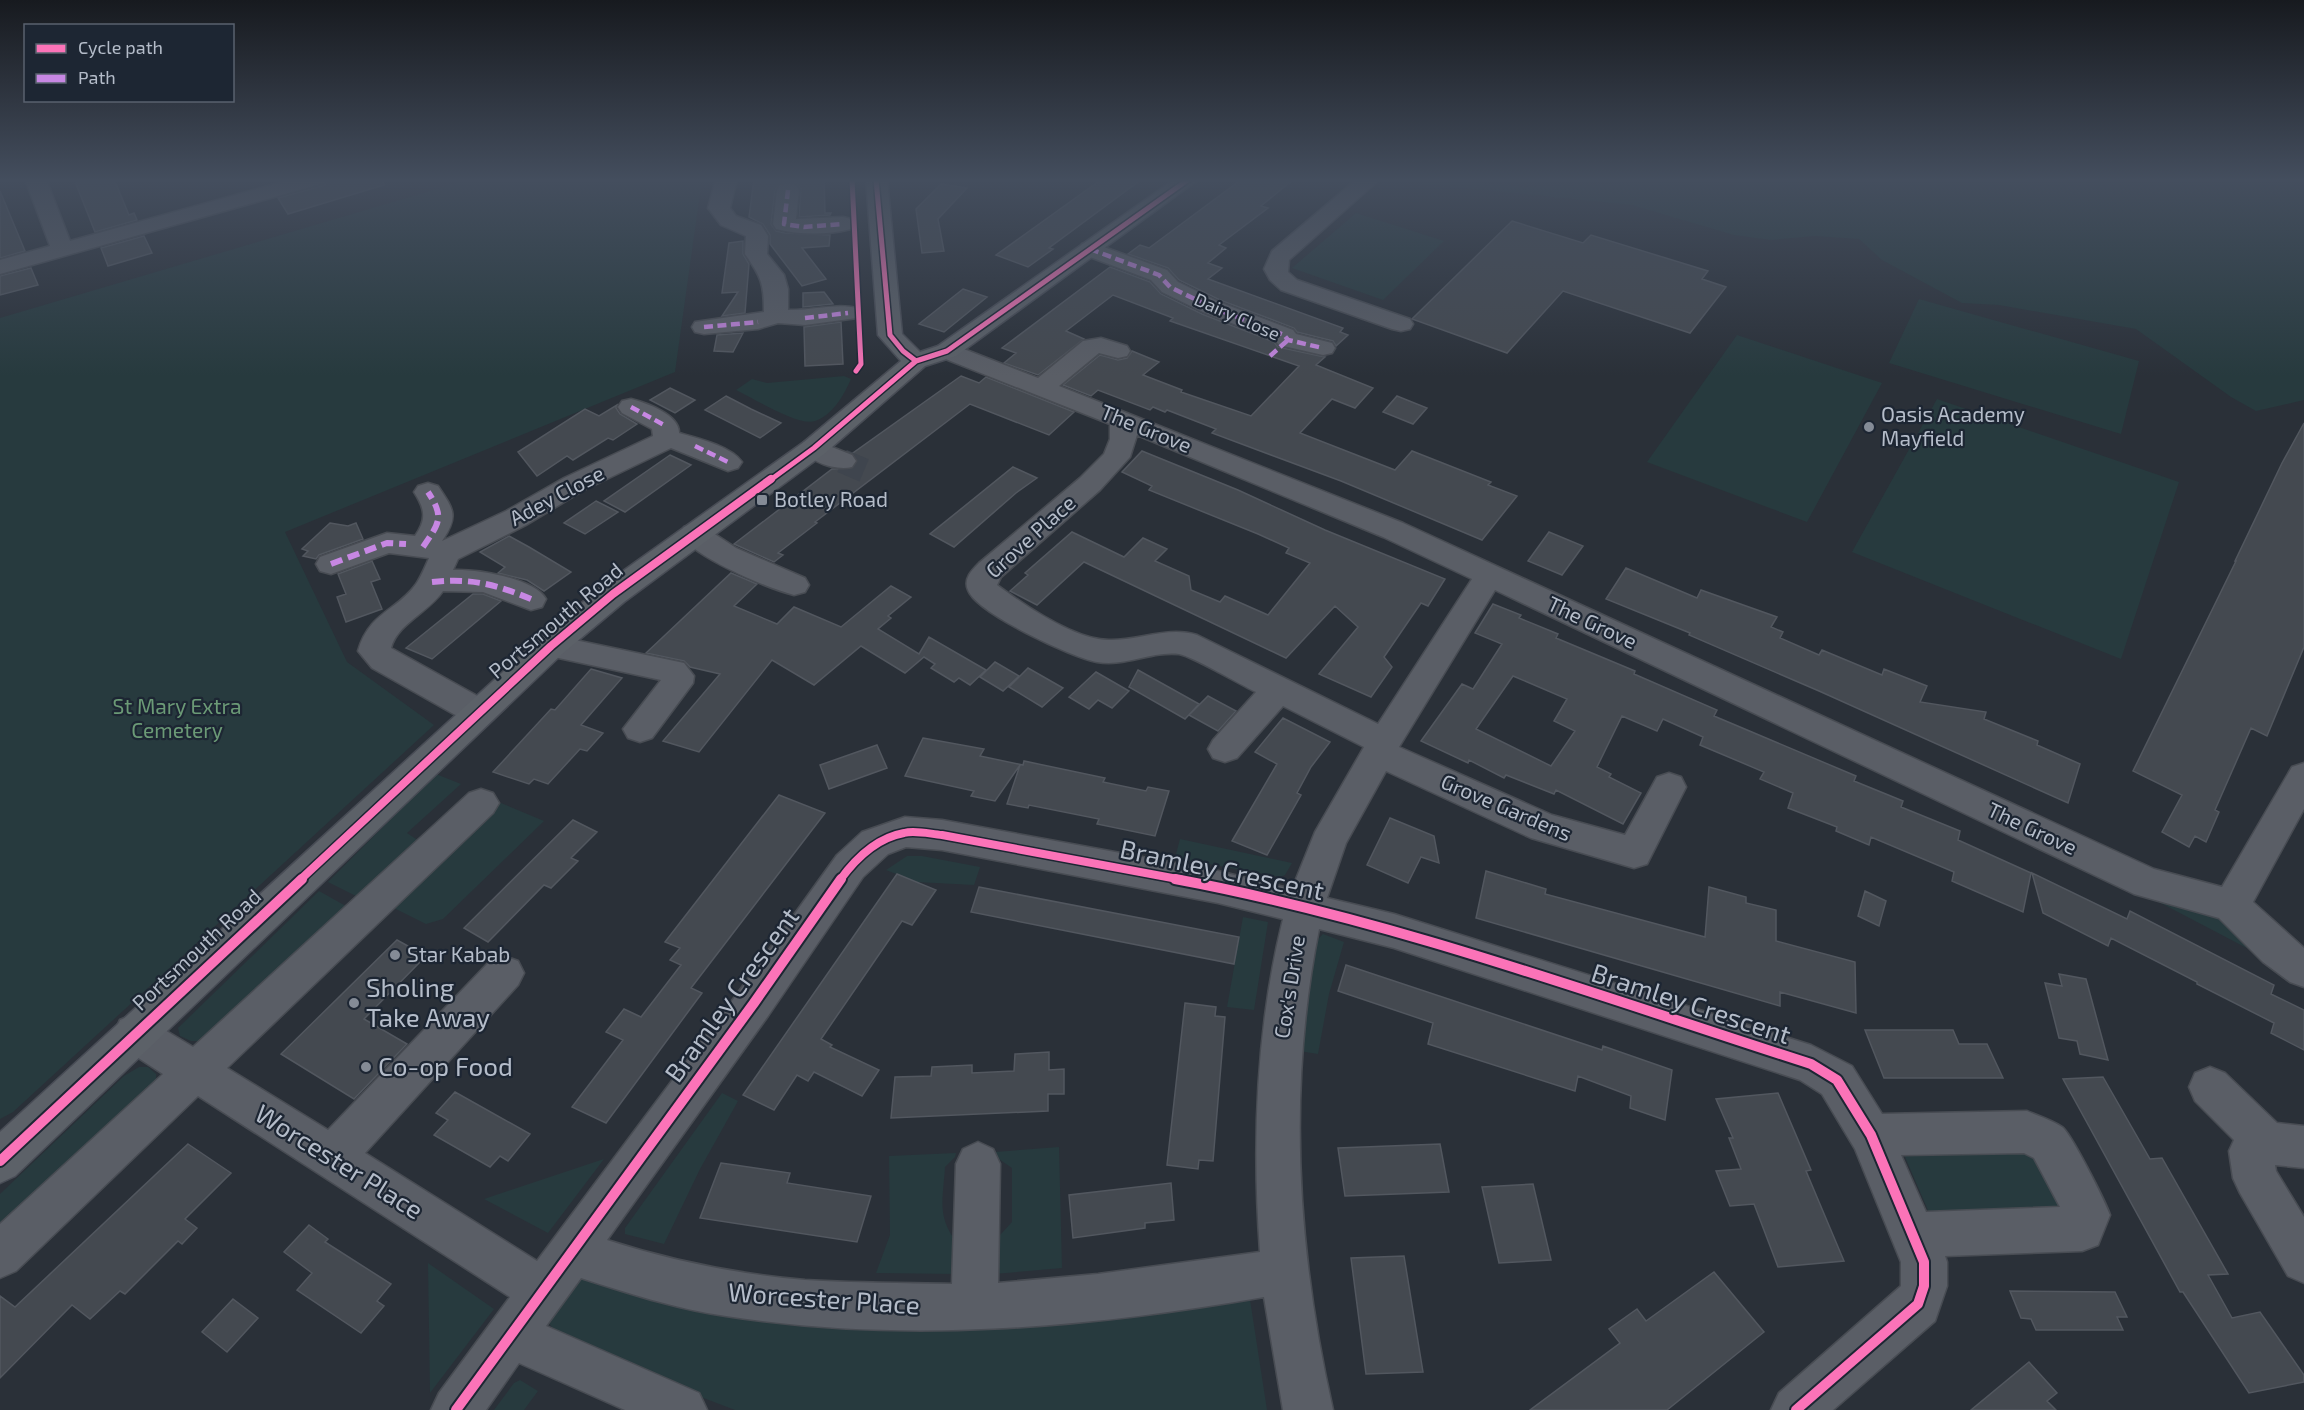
<svg xmlns="http://www.w3.org/2000/svg" width="2304" height="1410" font-family="'Exo 2',sans-serif">
	<style>
		.green { fill: #273a3e }
		.building { fill: #444950; stroke: #52575f; stroke-width: 1.5; fill-rule: evenodd }
		.lines { fill: none; stroke-linecap: round; stroke-linejoin: round }
		.minor-tunnel { stroke: #3f454e; stroke-width: 24; stroke-dasharray: 24 12; stroke-linecap: butt }
		.minor-casing { stroke: #484c53; stroke-width: 3 }
		.major-casing { stroke: #484c55; stroke-width: 3 }
		.minor { fill: #5a5e66; fill-rule: evenodd }
		.major { fill: #5c6168; fill-rule: evenodd }
		.quiet-far1 { stroke: #c787e3; stroke-width: 4.5; stroke-dasharray: 9 4.5; stroke-linecap: butt }
		.quiet { stroke: #c787e3; stroke-width: 6; stroke-dasharray: 12 6; stroke-linecap: butt }
		.cycleway-far2-casing { stroke: #1d2633; stroke-width: 8 }
		.cycleway-far1-casing { stroke: #1d2633; stroke-width: 11 }
		.cycleway-casing { stroke: #1d2633; stroke-width: 14 }
		.cycleway-far2 { stroke: #fb73b8; stroke-width: 5 }
		.cycleway-far1 { stroke: #fb73b8; stroke-width: 8 }
		.cycleway { stroke: #fb73b8; stroke-width: 10 }
		.poi-dot { fill: #848b96; stroke: #1d2633; stroke-width: 2 }
		.labels { text-anchor: middle; stroke-width: 4.5; stroke-linejoin: round; paint-order: stroke }
		.far-street-label { font-size: 18px; fill: #b4bcc9; stroke: #1d2633 }
		.poi-label { font-size: 21px; fill: #b4bcc9; stroke: #1d2633; text-anchor: start }
		.street-label { font-size: 21px; fill: #b4bcc9; stroke: #1d2633 }
		.park-label { font-size: 21px; fill: #6b9a76; stroke: #1d2633 }
		.near-street-label { font-size: 26px; fill: #b4bcc9; stroke: #1d2633 }
		.near-poi-label { font-size: 26px; fill: #b4bcc9; stroke: #1d2633; text-anchor: start }
	</style>
	<rect width="100%" height="100%" fill="#2a3038"/>
	<path class="green" d="M471 179H702L675 372 285 532 347 662 434 725 13 1112 0 1119V318Z
		M1443 179 1522 187 1741 179H2287L2304 189V400L2256 411 2231 397 2136 329 1999 305 1962 303 1882 260 1859 239 1815 236 1771 240 1734 235 1632 205 1388 180Z
		M1356 213 1444 241 1383 300 1292 268Z
		M1919 299 2139 361 2121 434 1889 363Z
		M1737 335 1882 383 1807 522 1647 462Z
		M844 376 851 379C844 395 833 415 815 421 799 427 753 398 736 390L752 379 767 383Z
		M1937 399 2179 482 2121 659 1852 552Z
		M436 774 461 784 407 833 419 841 364 900 328 882Z
		M501 803 544 821 443 919 426 924 392 907Z
		M1180 839 1292 863 1285 875 1280 877 1175 858Z
		M907 856H922L980 867 974 885 917 882 886 870Z
		M2136 890 2217 912 2281 966Z
		M319 891 353 910 207 1041H191L180 1036 178 1028Z
		M1243 917 1268 922 1254 1010 1227 1007Z
		M1323 934 1344 942 1329 994 1318 1054 1299 1051 1314 943Z
		M139 1067H148L156 1074V1085L0 1237V1194L124 1076Z
		M722 1093 738 1101 700 1169 664 1244 625 1234V1228Z
		M1059 1147 1062 1268 994 1274 990 1246 1012 1222V1168L996 1157 995 1152Z
		M2025 1147 2060 1186 2058 1208 1930 1215 1902 1150Z
		M956 1153 955 1157 945 1167C943 1200 936 1218 959 1245L958 1274 876 1273 890 1235 889 1156Z
		M604 1159 548 1233 484 1199Z
		M428 1263 494 1309 430 1393Z
		M598 1276 1249 1293 1267 1410H735L591 1355 556 1335 547 1319 577 1278Z
		M520 1380 538 1391 524 1410H494L514 1383Z"/>
	<path class="building" d="M74 179H114L129 215 134 213 137 220 95 232Z
		M329 179H383L384 185 288 214 278 198 325 185Z
		M754 179H824L825 213H831L830 215 799 217 801 189 796 183H780L775 190 771 224 776 231 785 233 830 235 829 246 802 248 826 279 802 286 770 244V235L763 224 749 217Z
		M1102 179H1142L1049 248 1053 249 1028 267 996 255Z
		M1242 179H1294L1261 206 1268 208 1219 245 1226 248 1208 263 1222 268 1208 279 1343 328 1340 332 1348 335 1336 346 1333 341 1297 332 1294 328 1220 300 1179 280 1168 268 1128 254 1140 245 1149 248Z
		M941 184 967 188 938 219 944 251 922 253 916 209Z
		M0 191 25 251 0 258Z
		M1512 221 1583 243 1591 235 1708 271 1702 279 1726 287 1690 333 1563 291 1507 353 1412 319Z
		M144 236 152 253 108 266 101 248Z
		M743 241V254L749 264 745 313 722 316 738 292 722 293 729 243Z
		M1110 267 1150 282 1161 294 1202 314 1274 342 1278 347 1325 357 1316 365 1373 388 1355 408 1332 399 1300 433 1395 470 1412 451 1491 482 1488 485 1517 496 1482 540 1341 481 1212 433 1216 429 1167 410 1165 412 1153 407 1150 410 1098 390 1091 396 1063 385 1100 355 1118 360 1127 358 1132 351 1159 362 1143 375 1182 390 1181 392 1251 416 1299 366 1176 323 1170 321 1173 318 1113 295 1066 331 1084 339 1038 375 1004 363 1016 353 1002 348Z
		M31 268 38 285 0 295V276Z
		M963 289 987 297 944 332 919 324Z
		M824 292 833 304 803 307V293Z
		M841 322 843 364 805 366 804 327Z
		M743 333 733 352 714 351 717 335Z
		M961 376 979 383 986 377 1074 412 1049 435 970 404 815 522 817 523 778 553 783 555 774 562 734 544 832 469 854 468 858 460 853 453Z
		M670 388 695 400 675 413 650 400Z
		M726 396 751 409 781 423 760 438 705 410Z
		M1397 396 1427 408 1413 424 1383 412Z
		M617 405 616 408 620 414 637 424 613 440 608 438 573 460 567 456 537 476 518 452 585 409 599 416Z
		M2304 423V647L2267 736 2251 728 2215 810 2219 812 2206 842 2195 836 2189 847 2162 832 2182 795 2133 771 2236 561H2235L2282 463Z
		M1142 451 1238 490 1325 530 1445 579 1428 606 1421 603 1384 657 1392 667 1371 697 1319 674 1358 627 1335 606 1286 658 1084 562 1037 605 1010 591 1028 575 1025 573 1072 532 1124 557 1143 538 1167 549 1155 561 1189 576 1191 590 1220 602 1225 596 1268 615 1310 563 1286 553 1289 548 1258 534 1149 490 1152 486 1122 472Z
		M670 455 691 465 625 512 604 501Z
		M1013 467 1037 478 1016 493 954 547 930 534Z
		M596 501 618 512 585 534 564 523Z
		M330 523 348 526 356 523 363 539 319 555 316 559 303 556 308 551 302 549Z
		M1549 532 1583 546 1562 575 1528 561Z
		M509 536 529 547 571 572 544 591 527 580 498 573 505 567 480 552Z
		M372 561 380 579 371 582 382 609 346 622 337 597 346 594 338 574Z
		M1626 568 1697 598 1701 590 1777 617 1771 627 1783 632 1780 638 1819 655 1822 650 1882 675 1884 669 1927 686 1920 702 1986 712 1984 719 2038 741 2037 745 2080 764 2068 803 1819 691 1689 635 1690 633 1606 599Z
		M731 573 757 584 734 606 777 624 794 607 841 627 891 586 911 597 888 616 891 618 878 629 919 654 929 637 986 670 970 685 959 678 954 682 931 668 935 664 924 657 905 673 861 646 814 685 772 660 699 752 663 741 720 674 690 667 684 661 646 653Z
		M473 594H483L501 601 432 659 406 648Z
		M1493 604 1521 615 1519 618 1558 634 1556 638 1635 671 1634 674 1717 710 1714 716 1856 776 1854 781 1903 801 1901 807 1960 831 1958 840 2031 873 2023 912 1952 881 1954 872 1871 837 1869 845 1836 831 1837 827 1788 808 1793 793 1760 779 1764 772 1700 745 1703 737 1663 719 1657 731 1622 716 1597 767 1611 774 1609 777 1641 793 1623 824 1556 790 1554 794 1506 775 1504 778 1469 760 1468 763 1421 741 1462 684 1473 689 1502 644 1475 633ZM1513 676 1567 699 1554 721 1575 731 1551 766 1476 729Z
		M995 662 1019 676 1003 691 980 677Z
		M1028 668 1063 688 1042 707 1009 687Z
		M591 669 622 678 581 725 603 733 587 751 580 749 548 784 534 779 529 784 493 772 551 709 555 710Z
		M1138 670 1199 704 1185 719 1129 687Z
		M1096 672 1129 691 1112 708 1098 700 1089 709 1069 697Z
		M1208 696 1236 711 1218 731 1189 715Z
		M1283 718 1330 742 1311 767 1297 793 1301 795 1267 855 1232 841 1277 764 1255 752Z
		M923 738 984 749 980 756 1023 765 1024 761 1105 778 1103 782 1146 791 1148 787 1169 791 1155 836 1097 824 1099 819 1029 805 1028 808 1007 804 1020 765 995 801 971 796 974 791 905 776Z
		M877 745 887 768 829 789 820 765Z
		M779 795 825 813 691 988 702 993 606 1123 572 1107 623 1040 606 1032 624 1009 641 1017 681 965 670 960 680 948 665 942Z
		M1390 818 1434 836 1439 863 1421 857 1408 883 1367 865Z
		M573 820 597 832 571 858 578 861 551 888 544 885 488 942 464 928Z
		M1486 871 1546 889 1545 894 1705 937 1709 887 1746 897V903L1776 910V941L1855 962 1856 1013 1780 992V1006L1476 918Z
		M2032 873 2127 919 2130 911 2274 985 2271 994 2304 1010V1050L2271 1033 2274 1023 2197 984V982L2111 938 2108 946 2043 913Z
		M897 874 936 890 912 925 902 921 821 1039 832 1045 830 1047 879 1070 862 1096 814 1072 808 1081 797 1075 774 1110 743 1095Z
		M979 887 1239 937 1234 964 971 912Z
		M1865 891 1886 901 1879 926 1858 916Z
		M397 940 426 956 364 1019 407 1044 354 1099 281 1054Z
		M1346 965 1602 1050 1603 1046 1672 1070 1665 1120 1630 1108 1631 1096 1578 1076 1575 1091 1428 1044 1433 1023 1338 991Z
		M2059 974 2086 979 2108 1060 2080 1054 2077 1041 2059 1038 2045 983 2062 986Z
		M1185 1003 1216 1007 1215 1016 1225 1017 1213 1161 1199 1160 1198 1169 1167 1165Z
		M1865 1030H1953L1959 1044H1987L2003 1078H1884Z
		M1049 1052V1070L1064 1069V1094H1048V1111L891 1118 895 1077 931 1076 932 1067 972 1065V1073L1014 1071 1015 1054Z
		M2103 1077 2150 1159 2162 1158 2228 1274 2208 1275 2232 1318 2260 1312 2304 1375V1382L2249 1393 2183 1292H2180L2063 1079Z
		M455 1092 530 1134 508 1161 500 1156 490 1167 434 1135 448 1120 436 1113Z
		M1778 1093 1811 1170 1806 1171 1844 1261 1778 1267 1754 1204 1730 1206 1716 1171 1741 1169 1729 1138H1733L1716 1099Z
		M188 1144 231 1173 185 1219 197 1228 182 1244 178 1241 125 1294 120 1291 90 1319 72 1305 0 1378V1296L15 1307Z
		M1440 1144 1449 1192 1345 1196 1338 1148Z
		M721 1163 790 1173 787 1183 871 1196 857 1242 700 1218Z
		M1171 1183 1174 1220 1145 1223V1228L1073 1238 1069 1195Z
		M1533 1184 1551 1260 1499 1263 1482 1187Z
		M309 1225 328 1239 325 1242 391 1284 377 1301 384 1306 361 1333 297 1290 312 1273 284 1252Z
		M1404 1256 1423 1372 1366 1374 1351 1258Z
		M1714 1272 1764 1332 1667 1410H1530L1620 1343 1609 1329 1637 1309 1646 1321Z
		M2010 1291 2115 1292 2127 1317H2117L2123 1330H2036L2031 1319 2021 1318Z
		M233 1299 258 1318 227 1352 202 1332Z
		M2029 1362 2057 1393 2047 1401 2056 1410H1971Z"/>
	<g class="lines">
		<path class="minor-tunnel" d="M842 461 875 475"/>
		<defs>
			<path id="minor" d="M25 179H46L70 241 293 179H327L324 183 0 274V260L50 246Z
				M716 179H737L730 208 736 216 761 225 768 236 767 254 784 275 788 289V310C810 311 835 303 857 308L860 313 857 318 805 325 778 323 758 329 704 334 695 332 692 327 695 322 764 312C764 283 761 277 745 254L746 236 721 225 708 208Z
				M1357 179H1380L1289 260 1288 272 1297 280 1410 319 1413 324 1410 329 1401 331 1392 329 1281 290 1270 280 1264 269 1272 251Z
				M788 184 796 185 799 190 796 219 843 217 851 219 854 224 851 229C827 235 800 235 776 229L773 224 777 190 780 185Z
				M1090 242 1167 270 1178 282 1219 302 1293 330 1296 334 1332 343 1335 348 1332 353 1323 355 1279 345 1275 340 1203 312 1162 292 1151 280 1082 254 1079 249 1082 244Z
				M1101 338 1127 346 1130 351 1127 356 1118 358 1099 353 1059 386 1403 523 2154 869 2222 887 2292 767 2304 763V809L2253 902 2304 948V987L2290 982 2263 962 2219 918 2134 894 1495 590 1399 747 1552 815 1625 835 1657 777 1669 773 1681 777 1686 787 1647 864 1634 868 1531 838 1386 771 1346 843 1327 898 1394 914 1811 1045 1852 1066 1882 1114 2027 1111C2038 1116 2052 1120 2062 1127 2071 1133 2105 1201 2110 1215L2098 1245 2082 1251 1945 1256 1947 1262V1286L1935 1321 1833 1410H1771L1779 1393 1901 1286V1262L1855 1149 1822 1094 1800 1080 1394 948 1319 929C1287 1089 1297 1251 1333 1410H1283L1264 1297C1087 1328 904 1344 726 1316 676 1309 628 1293 581 1278L546 1326 699 1393 707 1410H625L519 1363 486 1410H431L439 1393 510 1297 198 1096 16 1271 0 1278V1224L163 1074 120 1046 114 1033 120 1020 134 1014 148 1020 193 1047 469 793 481 789 493 793 499 803 493 813 227 1068 328 1130 490 961 504 956 518 961 524 973 518 985 365 1153 537 1261 740 990 837 855 862 832 905 817 942 820 1218 871 1292 889 1315 832 1364 747 1283 706 1237 758 1225 762 1213 758 1208 749 1213 740 1256 692C1241 685 1192 656 1179 654 1151 651 1125 667 1097 662 1073 658 976 613 968 590 963 579 972 570 979 563L1080 478 1104 454 1110 439V424L938 356 935 351 938 346 947 344 956 346 1038 378 1083 341ZM1137 435 1383 537 1472 579 1378 724 1197 635C1167 626 1139 641 1109 640 1075 640 1024 605 997 585L1001 577 1100 490 1130 457ZM906 847 942 850 1218 903 1283 919C1256 1028 1252 1141 1260 1252L1098 1274 998 1283 1000 1164 993 1149 978 1142 963 1149 956 1164 952 1284C903 1283 853 1283 805 1280 737 1274 672 1261 607 1240L768 1016 863 877 888 854ZM2024 1153 2034 1158 2060 1207 1926 1212 1901 1155Z
				M631 399C647 403 680 415 679 433 697 438 731 446 742 462L738 468 728 471 671 448 584 490 526 525 458 559 453 570C477 569 534 578 546 599L542 607 531 610 483 592 443 591C429 612 397 624 391 648L490 703 495 712 490 721 478 725 466 721 372 668 358 651C369 612 397 611 416 584 421 577 425 567 429 558L389 553 331 574 320 571 316 564 320 557 387 533 415 536C427 519 425 509 414 492L418 486 428 483 438 486C454 510 459 516 442 541L506 511 564 478 653 436 652 429 622 413 618 407 622 401Z
				M814 440 852 455 856 461 852 467C836 471 810 462 800 448L804 442Z
				M694 524 704 527 736 548 805 578 809 585 805 592 794 595C767 588 694 557 679 534L684 527Z
				M551 635 684 663 694 676 693 683 652 738 640 742 628 738 623 729 661 680 540 654 535 646 540 638Z
				M2210 1067 2225 1073 2277 1123 2304 1126V1168L2275 1165 2276 1171 2304 1217V1283L2288 1276 2240 1193 2233 1178 2229 1151 2234 1140 2195 1101 2189 1087 2195 1073Z"/>
			<path id="major" d="M866 179H887L902 334 920 352 938 346 1175 179H1199L956 356 925 366 824 454 624 602 562 654 15 1176 0 1183V1132L540 638 602 586 804 442 901 361 878 335Z"/>
		</defs>
		<use href="#minor" class="minor-casing"/>
		<use href="#major" class="major-casing"/>
		<use href="#minor" class="minor"/>
		<use href="#major" class="major"/>
		<path class="quiet-far1" d="M788 190 784 224 804 227 843 224
			M1090 249 1159 275 1170 287 1211 307 1284 335 1288 340 1323 348
			M805 318 848 313
			M704 327 758 322
			M1270 356 1288 340
			M631 407 666 426
			M695 446 728 462"/>
		<path class="quiet" d="M423 547C439 523 445 518 428 492
			M331 564 387 543 406 544
			M432 582C471 578 495 584 531 599"/>
		<defs>
			<path id="cycleway-far2" d="M852 179 861 364 856 371
				M876 179 890 335 903 351 916 361
				M769 481 814 448 916 361 947 351 1189 179"/>
			<path id="cycleway-far1" d="M300 880 551 646 613 594 771 479
				M840 880C856 858 876 838 904 833 915 830 930 834 942 835L1183 880"/>
			<path id="cycleway" d="M1175 879C1390 919 1602 997 1811 1064L1837 1080 1871 1135 1924 1262V1286L1918 1304 1796 1410
				M0 1161 302 879
				M456 1410 754 1003 841 879"/>
		</defs>
		<use href="#cycleway-far2" class="cycleway-far2-casing"/>
		<use href="#cycleway-far1" class="cycleway-far1-casing"/>
		<use href="#cycleway" class="cycleway-casing"/>
		<use href="#cycleway-far2" class="cycleway-far2"/>
		<use href="#cycleway-far1" class="cycleway-far1"/>
		<use href="#cycleway" class="cycleway"/>
	</g>
	<linearGradient id="sky" x2="0" y2="1"><stop stop-color="#171a1f"/><stop offset="0.48" stop-color="#444e5e"/><stop offset="1" stop-color="#444e5e" stop-opacity="0"/></linearGradient>
	<rect width="2304" height="376" fill="url(#sky)"/>
	<g class="poi-dot">
		<circle cx="1869" cy="427" r="6"/>
		<rect x="756" y="494" width="12" height="12" rx="3"/>
		<circle cx="395" cy="955" r="6"/>
		<circle cx="354" cy="1003" r="6"/>
		<circle cx="366" cy="1067" r="6"/>
	</g>
	<g class="labels">
		<g class="far-street-label">
			<text transform="translate(1237 317) rotate(24)" y="6">Dairy Close</text>
		</g>
		<g class="poi-label">
			<text x="1881" y="422">Oasis Academy<tspan x="1881" dy="24">Mayfield</tspan></text>
			<text x="774" y="507">Botley Road</text>
			<text x="407" y="962">Star Kabab</text>
		</g>
		<g class="street-label">
			<text transform="translate(1146 429) rotate(22)" y="7">The Grove</text>
			<text transform="translate(557 496) rotate(-28)" y="7">Adey Close</text>
			<text transform="translate(1031 537) rotate(-42)" y="7">Grove Place</text>
			<text transform="translate(556 621) rotate(-40)" y="7">Portsmouth Road</text>
			<text transform="translate(1592 623) rotate(25)" y="7">The Grove</text>
			<text transform="translate(1506 808) rotate(23)" y="7">Grove Gardens</text>
			<text transform="translate(2032 829) rotate(25)" y="7">The Grove</text>
			<text transform="translate(197 950) rotate(-43)" y="7">Portsmouth Road</text>
			<text transform="translate(1290 987) rotate(-81)" y="7">Cox's Drive</text>
		</g>
		<g class="park-label">
			<text x="177" y="714">St Mary Extra<tspan x="177" dy="24">Cemetery</tspan></text>
		</g>
		<g class="near-street-label">
			<text transform="translate(1222 870) rotate(12)" y="9">Bramley Crescent</text>
			<text transform="translate(732 995) rotate(-54)" y="9">Bramley Crescent</text>
			<text transform="translate(1691 1004) rotate(18)" y="9">Bramley Crescent</text>
			<text transform="translate(339 1162) rotate(32)" y="9">Worcester Place</text>
			<text transform="translate(824 1299) rotate(4)" y="9">Worcester Place</text>
		</g>
		<g class="near-poi-label">
			<text x="366" y="997">Sholing<tspan x="366" dy="30">Take Away</tspan></text>
			<text x="378" y="1076">Co-op Food</text>
		</g>
	</g>
	<rect x="24" y="24" width="210" height="78" fill="#1d2633" stroke="#59626f" stroke-width="1.5"/>
	<rect x="36" y="44" width="30" height="9" fill="#fb73b8" stroke="#59626f" stroke-width="1.5"/>
	<text x="78" y="54" font-size="18" fill="#b4bcc9">Cycle path</text>
	<rect x="36" y="74" width="30" height="9" fill="#c787e3" stroke="#59626f" stroke-width="1.5"/>
	<text x="78" y="84" font-size="18" fill="#b4bcc9">Path</text>
</svg>
